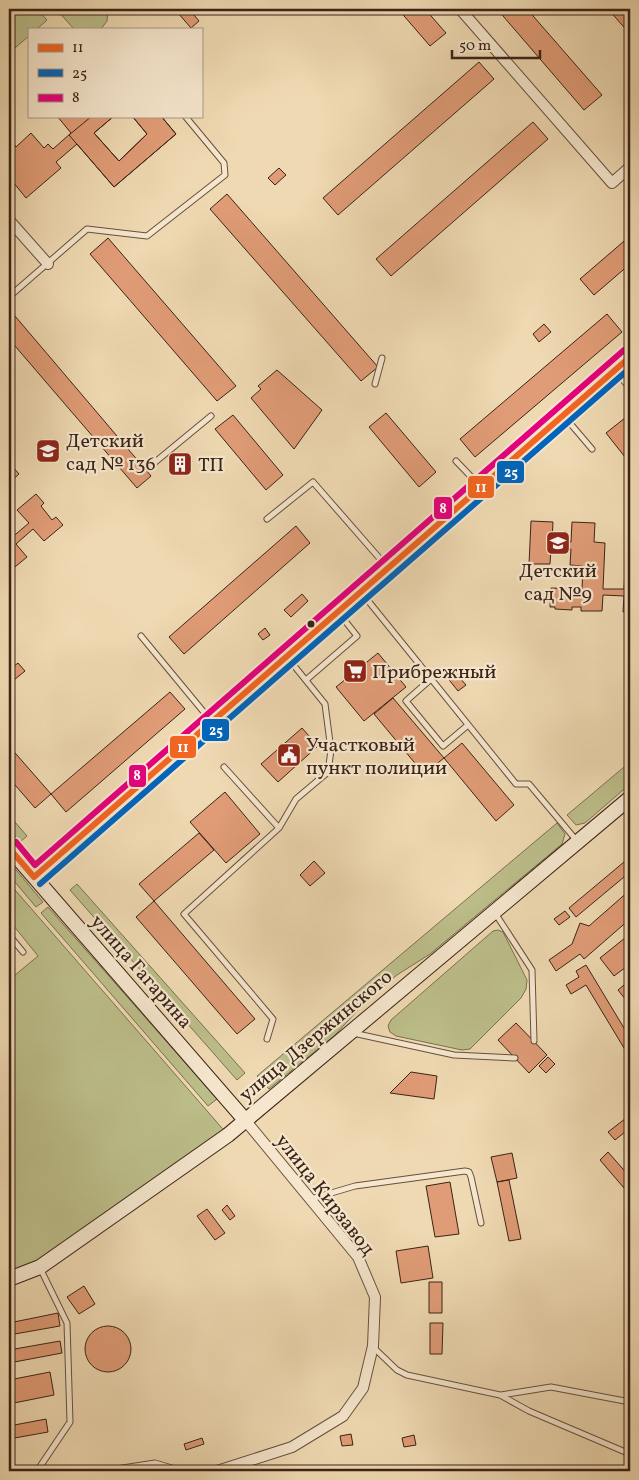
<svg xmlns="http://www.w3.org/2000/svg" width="639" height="1480" font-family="Vollkorn,serif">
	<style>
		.green { fill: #bcbe8a; stroke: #7b7051 }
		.building { fill: #e09c76; stroke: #3a2318 }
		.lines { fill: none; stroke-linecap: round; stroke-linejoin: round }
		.lane-casing { stroke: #67503e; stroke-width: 7 }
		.street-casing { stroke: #67503e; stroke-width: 12 }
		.secondary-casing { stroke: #3a2318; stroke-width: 16 }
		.lane { stroke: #f5e6cd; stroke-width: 5 }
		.street { stroke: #f5e6cd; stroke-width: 10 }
		.secondary { stroke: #f5e6cd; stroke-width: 14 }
		.bus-1-casing { stroke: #f5e6cd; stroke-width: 10 }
		.bus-2-casing { stroke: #f5e6cd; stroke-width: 10 }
		.bus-3-casing { stroke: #f5e6cd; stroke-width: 10 }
		.bus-1 { stroke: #f26522; stroke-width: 6 }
		.bus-2 { stroke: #0065bd; stroke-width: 6 }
		.bus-3 { stroke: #e5007d; stroke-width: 6 }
		.bus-dot { fill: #3a2318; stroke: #f5e6cd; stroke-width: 2 }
		.labels { text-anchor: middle; stroke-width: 4.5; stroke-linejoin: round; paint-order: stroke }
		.poi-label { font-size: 20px; fill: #3a2318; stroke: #f5e6cd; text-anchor: start }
		.street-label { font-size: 20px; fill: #3a2318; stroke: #f5e6cd }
		.line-badge { stroke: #f5e6cd; stroke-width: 2 }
		.badge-label { font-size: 14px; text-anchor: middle; font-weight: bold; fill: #fff }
	</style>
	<rect width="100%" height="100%" fill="#efd9b2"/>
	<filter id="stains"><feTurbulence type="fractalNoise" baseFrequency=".004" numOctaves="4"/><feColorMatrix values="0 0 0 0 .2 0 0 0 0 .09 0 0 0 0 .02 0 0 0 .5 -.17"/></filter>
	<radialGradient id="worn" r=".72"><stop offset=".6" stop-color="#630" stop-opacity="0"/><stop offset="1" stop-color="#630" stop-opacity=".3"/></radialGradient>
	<path class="green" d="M9 9H37L47 20 37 29H29V36L9 53Z
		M56 9H108L107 21 101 29H74Z
		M630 762V784L585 823 576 825 567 815Z
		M9 815 27 836 20 842 9 829Z
		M557 823 565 834 562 844 430 954 397 975 369 998 335 1035 269 1089 257 1076Z
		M11 864 43 902 36 907 9 875V866Z
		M9 883 228 1135 40 1267 9 1279V980L38 956 9 920Z
		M77 884 245 1073 237 1080 70 890Z
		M48 907 217 1099 208 1106 41 913Z
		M498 930 503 932 527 980 526 989 521 998 470 1049 462 1050 396 1036 390 1032 388 1026 391 1020 493 931Z"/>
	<path class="building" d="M183 9H189L199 21 191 28 178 13Z
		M398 9H425L446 33 430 46Z
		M497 9H527L602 95 584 110Z
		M608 9H630V34Z
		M479 62 494 79 338 215 323 198Z
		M57 116H114L94 133 119 161 147 134 132 116H161L176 134 114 187 77 144 56 162 61 168 26 198 9 177V159L14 156 9 149V144L12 141 16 147 31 133 44 148 48 144 53 149 71 133Z
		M92 116H114L94 133 119 161 147 134 132 116H161L176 134 114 187 69 135Z
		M533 122 548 139 391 276 376 259Z
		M279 168 286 175 275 185 268 178Z
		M227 194 378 367 361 381 210 209Z
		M630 236V264L594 295 580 279Z
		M108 238 236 386 217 401 90 254Z
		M9 309 151 476 137 488 9 339Z
		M607 314 622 332 475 457 460 439Z
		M544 324 551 332 539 342 533 334Z
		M277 370 322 410 294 449 251 398 261 389 258 386Z
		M386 413 436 472 419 487 369 427Z
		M630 414V452L625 457 606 433Z
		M233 415 283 475 266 490 215 429Z
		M185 453 192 462 176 475 169 466Z
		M12 466 19 474 9 483V468Z
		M36 494 44 503 41 506 52 520 56 517 63 525 44 541 33 529 16 544 27 557 10 571 9 537 10 539 29 523 17 510Z
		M531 521 553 522 552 541 571 542 572 522 595 523 594 542 605 543 603 589H624L625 571 630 572V612H623L624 596 603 595 602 611H581V607H572V610L555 609V607H550L551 588 582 589 583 566 570 565 571 549 551 548 550 564H529Z
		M296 526 310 543 184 654 169 637Z
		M302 594 308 601 291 617 284 610Z
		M265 628 270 635 263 640 258 634Z
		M378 653 406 687 364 721 336 687Z
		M18 663 25 671 9 684V670Z
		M453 670 466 685 458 691 446 676Z
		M170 692 185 709 66 812 51 794Z
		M393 698 444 758 424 774 374 714Z
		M302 728 318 746 278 782 261 764Z
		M462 743 514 805 496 821 444 758Z
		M9 746 51 794 35 808 9 778Z
		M225 792 260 834 226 863 190 822Z
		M199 833 214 850 154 901 139 884Z
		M630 857V872L576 917 569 908Z
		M314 861 325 873 310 886 300 875Z
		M630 890V919L584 959 580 954 556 971 549 960 572 944 580 923 589 926Z
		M154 901 255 1019 237 1034 136 917Z
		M565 911 570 917 559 925 554 919Z
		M630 934V964L614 976 600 958Z
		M586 965 630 1038V1058L586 985 571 994 566 985 579 977 576 971Z
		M630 980V1005L618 990Z
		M516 1023 547 1055 529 1073 498 1040Z
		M548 1057 555 1064 546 1073 539 1066Z
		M411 1072 437 1076 434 1099 390 1093Z
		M630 1115V1128L615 1140 608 1132Z
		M630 1145V1159L624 1151Z
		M608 1152 630 1177V1195L600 1160Z
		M512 1153 517 1178 497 1182 491 1157Z
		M509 1180 521 1239 509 1241 497 1182Z
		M450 1182 459 1234 435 1237 426 1186Z
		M227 1205 235 1216 230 1220 222 1210Z
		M207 1209 225 1233 215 1240 197 1216Z
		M428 1246 433 1278 401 1283 396 1251Z
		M429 1282H442V1313H429Z
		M84 1286 95 1304 79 1314 67 1297Z
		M58 1313 60 1326 9 1335V1323Z
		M430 1323H443L442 1354H430Z
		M85 1349a23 23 0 1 1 46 0a23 23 0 1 1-46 0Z
		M60 1341 62 1353 9 1363V1350Z
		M50 1372 54 1395 9 1404V1380Z
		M46 1419 48 1432 9 1439V1426Z
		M351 1434 353 1445 342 1446 340 1436Z
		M414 1435 416 1445 404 1447 402 1438Z
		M202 1438 204 1444 186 1450 184 1444Z"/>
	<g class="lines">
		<defs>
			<path id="lane" d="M11 295 87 229 147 236 225 175 224 163 185 116
				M615 371 630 388
				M375 384 382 358
				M563 415 592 449
				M456 461 481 487
				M154 463 211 416
				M267 519 313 482 388 568
				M361 592 516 784H529L577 841
				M141 636 212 722
				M431 679 406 701 443 746 468 725
				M306 680 357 636 338 612
				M224 767 279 828 184 914 273 1019 267 1039
				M279 828 296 799 328 772 331 750 325 704 287 657
				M495 913 532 970 534 1041
				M9 935 23 952
				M353 1033 454 1055 515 1058
				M311 1199 355 1186 465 1171 469 1172 471 1177 481 1223
				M373 1347 397 1370 407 1375 500 1395 529 1411 630 1454
				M501 1395 551 1387 630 1402
				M37 1471 70 1422 67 1323 40 1268
				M103 1471 155 1463 182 1471"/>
			<path id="street" d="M460 9 612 183 630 167
				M9 220 48 264
				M34 877 630 357
				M217 1471 292 1447 343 1416 363 1388 373 1346 375 1297 358 1257 245 1120"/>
			<path id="secondary" d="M9 848 245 1120
				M9 1279 40 1267 228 1135 630 798"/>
		</defs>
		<use href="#lane" class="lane-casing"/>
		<use href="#street" class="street-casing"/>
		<use href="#secondary" class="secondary-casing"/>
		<use href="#lane" class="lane"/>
		<use href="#street" class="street"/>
		<use href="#secondary" class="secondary"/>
		<defs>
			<path id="bus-1" d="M9 848 34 877
				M34 877 630 357"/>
			<path id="bus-2" d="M40 884 630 368"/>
			<path id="bus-3" d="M16 842 35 865 624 350"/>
		</defs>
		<use href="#bus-1" class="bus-1-casing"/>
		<use href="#bus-2" class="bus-2-casing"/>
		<use href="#bus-3" class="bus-3-casing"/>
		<use href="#bus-1" class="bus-1"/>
		<use href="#bus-2" class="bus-2"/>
		<use href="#bus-3" class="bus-3"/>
	</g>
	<defs>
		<symbol id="school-square" viewBox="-11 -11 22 22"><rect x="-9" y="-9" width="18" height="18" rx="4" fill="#8f2418" stroke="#f5e6cd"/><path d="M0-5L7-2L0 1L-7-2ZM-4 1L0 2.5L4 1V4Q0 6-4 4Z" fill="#fff"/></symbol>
		<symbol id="building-square" viewBox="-11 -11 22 22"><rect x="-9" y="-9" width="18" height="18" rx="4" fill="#8f2418" stroke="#f5e6cd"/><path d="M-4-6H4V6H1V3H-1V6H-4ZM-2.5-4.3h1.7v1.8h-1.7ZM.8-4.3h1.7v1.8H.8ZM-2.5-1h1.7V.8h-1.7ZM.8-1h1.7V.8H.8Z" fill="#fff"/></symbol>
		<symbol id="supermarket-square" viewBox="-11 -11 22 22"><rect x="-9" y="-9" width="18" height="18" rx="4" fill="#8f2418" stroke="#f5e6cd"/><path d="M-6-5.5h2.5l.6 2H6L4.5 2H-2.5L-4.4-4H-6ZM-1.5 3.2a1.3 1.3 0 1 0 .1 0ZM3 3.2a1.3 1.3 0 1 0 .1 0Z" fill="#fff"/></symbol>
		<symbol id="civic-square" viewBox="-11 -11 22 22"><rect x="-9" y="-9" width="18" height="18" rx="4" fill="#8f2418" stroke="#f5e6cd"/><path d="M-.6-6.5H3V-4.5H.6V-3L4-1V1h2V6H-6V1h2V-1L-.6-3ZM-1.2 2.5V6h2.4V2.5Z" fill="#fff"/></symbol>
	</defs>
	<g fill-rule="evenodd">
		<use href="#school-square" x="34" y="437" width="28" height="28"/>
		<use href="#building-square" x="166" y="450" width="28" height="28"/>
		<use href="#school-square" x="544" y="529" width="28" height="28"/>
		<use href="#supermarket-square" x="341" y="657" width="28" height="28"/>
		<use href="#civic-square" x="275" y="741" width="28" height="28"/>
	</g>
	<circle class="bus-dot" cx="311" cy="624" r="4.5"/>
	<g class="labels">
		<g class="poi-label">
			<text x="66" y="447">Детский<tspan x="66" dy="23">сад № 136</tspan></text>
			<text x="198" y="471">ТП</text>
			<text x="558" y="577" text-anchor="middle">Детский<tspan x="558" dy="23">сад №9</tspan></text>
			<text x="372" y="678">Прибрежный</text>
			<text x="306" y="751">Участковый<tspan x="306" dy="23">пункт полиции</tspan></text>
		</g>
		<g class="street-label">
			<text transform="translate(142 971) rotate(49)" y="7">улица Гагарина</text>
			<text transform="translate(315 1035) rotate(-40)" y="7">улица Дзержинского</text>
			<text transform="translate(326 1194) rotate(52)" y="7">улица Кирзавод</text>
		</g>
	</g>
	<g class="line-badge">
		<rect x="496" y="460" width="29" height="24" rx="5" fill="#0065bd"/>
		<rect x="467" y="475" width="28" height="24" rx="5" fill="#f26522"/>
		<rect x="433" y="496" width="20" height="24" rx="5" fill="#e5007d"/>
		<rect x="201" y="718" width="29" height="24" rx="5" fill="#0065bd"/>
		<rect x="169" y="735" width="28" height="24" rx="5" fill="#f26522"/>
		<rect x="128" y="764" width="19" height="24" rx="5" fill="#e5007d"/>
	</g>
	<g class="badge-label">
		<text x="511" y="477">25</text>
		<text x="481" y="492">11</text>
		<text x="443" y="513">8</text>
		<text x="216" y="735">25</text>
		<text x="183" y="752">11</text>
		<text x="137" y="780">8</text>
	</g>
	<rect width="639" height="1480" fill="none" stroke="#efd9b2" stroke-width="30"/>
	<rect x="10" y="10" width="619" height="1460" fill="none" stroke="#3a2318" stroke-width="2.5"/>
	<rect x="15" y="15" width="609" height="1450" fill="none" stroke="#3a2318"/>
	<rect x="28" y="28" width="175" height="90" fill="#f5e6cd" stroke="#aa9885"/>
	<rect x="38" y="44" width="25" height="8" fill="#f26522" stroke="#aa9885"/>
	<text x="72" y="52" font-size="15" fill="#3a2318">11</text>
	<rect x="38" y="69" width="25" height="8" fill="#0065bd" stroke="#aa9885"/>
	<text x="72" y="78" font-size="15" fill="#3a2318">25</text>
	<rect x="38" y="94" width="25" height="8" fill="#e5007d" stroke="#aa9885"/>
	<text x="72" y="102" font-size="15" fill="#3a2318">8</text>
	<path d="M452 50v8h88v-8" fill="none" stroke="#3a2318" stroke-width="2.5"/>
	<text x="459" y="50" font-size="15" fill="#3a2318" stroke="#f5e6cd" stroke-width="4" paint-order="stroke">50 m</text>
	<rect width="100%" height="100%" filter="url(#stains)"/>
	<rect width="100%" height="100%" fill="url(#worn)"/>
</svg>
